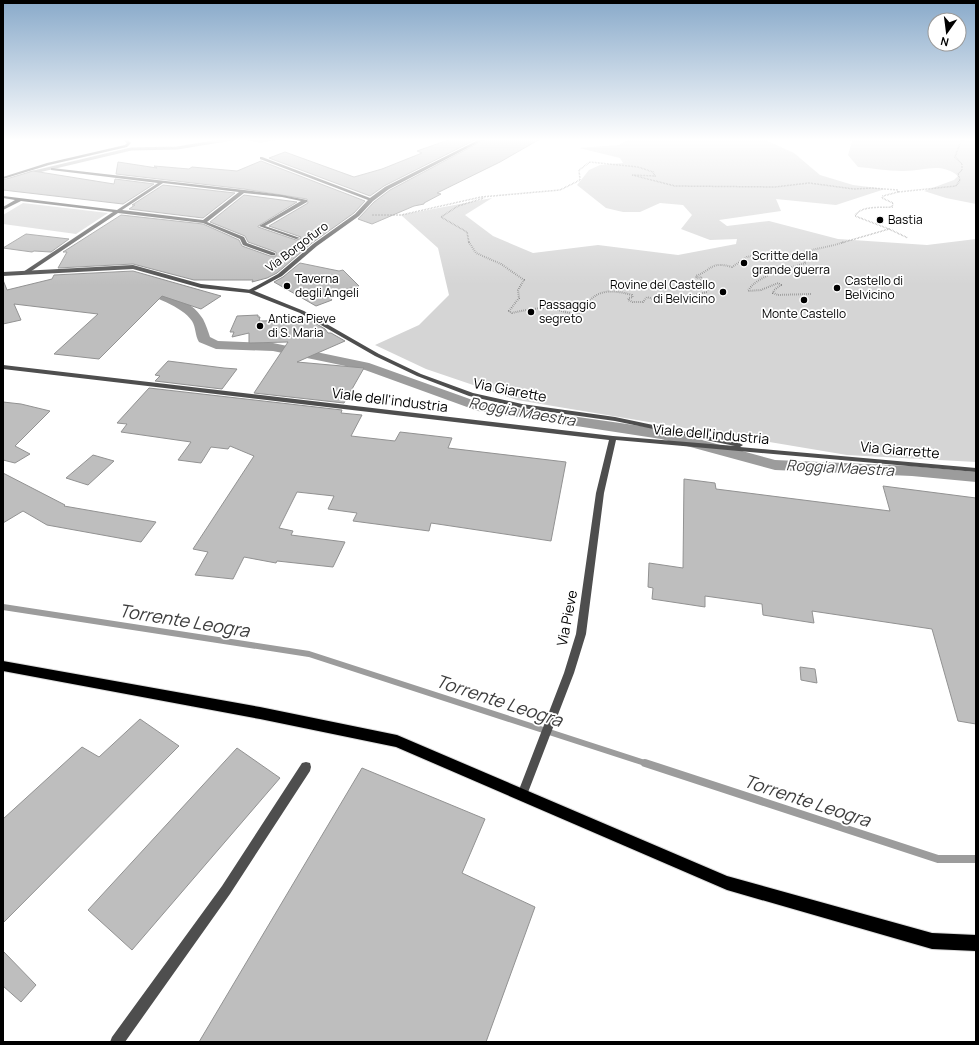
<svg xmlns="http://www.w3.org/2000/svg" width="979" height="1045" font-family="Manrope,sans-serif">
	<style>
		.green { fill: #d5d5d5 }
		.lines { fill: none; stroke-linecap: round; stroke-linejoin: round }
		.stream-far2 { stroke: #9c9c9c; stroke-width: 3 }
		.stream-far1 { stroke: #9c9c9c; stroke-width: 6 }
		.stream { stroke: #9c9c9c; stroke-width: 8 }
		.canal { fill: #9c9c9c; fill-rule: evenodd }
		.building { fill: #bebebe; stroke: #929292 }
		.primary-casing { stroke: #dbdbdb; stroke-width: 2 }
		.path-far1 { stroke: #707070; stroke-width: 1.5; stroke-dasharray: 0.5 1; stroke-linecap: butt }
		.path { stroke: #707070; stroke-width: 2; stroke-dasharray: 0.5 1.5; stroke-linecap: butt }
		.service { fill: #4e4e4e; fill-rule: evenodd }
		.minor { fill: #4e4e4e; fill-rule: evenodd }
		.tertiary { fill: #4e4e4e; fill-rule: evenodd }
		.primary { fill: #000; fill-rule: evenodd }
		.poi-dot { fill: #000; stroke: #fff; stroke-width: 1.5 }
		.labels { text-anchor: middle; stroke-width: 3.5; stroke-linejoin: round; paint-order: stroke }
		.far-poi-label { font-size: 12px; fill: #000; stroke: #fff; text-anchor: start }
		.far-street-label { font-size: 12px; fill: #000; stroke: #fff }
		.street-label { font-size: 14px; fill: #000; stroke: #fff }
		.water-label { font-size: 15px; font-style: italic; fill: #3d3d3d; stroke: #fff }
		.near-water-label { font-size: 18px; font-style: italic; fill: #3d3d3d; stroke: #fff }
	</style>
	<rect width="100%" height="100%" fill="#fff"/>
	<path class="green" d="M629 139H763L794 153 820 175 853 185 885 189 836 205 776 199 781 211 719 220 727 226 769 221 838 239 927 245 976 239V462L847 455 517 400 426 369 375 345 419 325 449 295 438 248 401 215 492 198 465 215 493 236 533 253 598 245 678 255 736 244 737 239 710 240 681 229 692 215 683 205 660 203 640 212H623L606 208 577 185 589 170 600 165 623 163 620 158 579 148 619 145Z
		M841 139H976V204L946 198 924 191 954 180 958 176C940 161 922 172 902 171 887 171 872 168 858 167L848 155 852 141Z
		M23 203 108 213 76 234 3 224V215Z"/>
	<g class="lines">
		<path class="stream-far2" d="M248 139 260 141 273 139
			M30 173 131 149 177 148 232 139"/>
		<path class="stream-far1" d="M3 607 309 654 648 764"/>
		<path class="stream" d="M645 763 938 859H976"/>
		<path class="canal" d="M140 285C162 290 191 299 203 319 206 325 208 331 210 337L218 341 273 343 369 363 481 403 662 429 775 460 912 466 976 472V482L912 476 775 470 661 439 478 411 365 370 273 351 216 349 199 342C195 336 196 327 192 321 182 306 152 296 136 291L134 289 136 287Z"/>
	</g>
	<path class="building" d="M451 139H477L384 186 370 196 269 158 285 152 354 177 382 169 422 153 417 151Z
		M486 139H540L500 162 437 193 441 194 424 203V204L414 206 372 224 358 219 374 202 390 190Z
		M261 161 365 201 354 213 312 243 277 273 267 278 252 282 253 280H194L133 264 58 268 67 252H63L121 215 203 224 239 240 242 246 270 256H276V252L248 242 245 236 210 222 244 195 297 202 258 226V227L296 240 300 239 301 237 269 226 308 203 307 199 244 189 116 174 118 162 157 168 154 166 189 169 192 167 237 171Z
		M33 171 114 184 115 179 154 184 123 204 3 190V180Z
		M163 185 235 193 203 218 129 209 135 205H132Z
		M26 234 69 239 51 252 34 251 32 252 3 248Z
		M300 263 339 271 343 270 359 286 327 294 332 300 316 306 274 282 283 277Z
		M133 271 221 296 201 309 162 296 99 359 54 354 98 314 14 304 21 320 3 324V280L7 290 52 279 54 275Z
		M258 315V317H260L259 321 310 320 325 329 328 333H331L345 341 297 362 364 368 344 403 254 393 288 342 249 343V333L232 337 234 332H230L237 316Z
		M168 361 224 368 237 369 222 389 155 381 160 376 155 375Z
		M149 388 342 410 341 413 362 415 351 436 395 441 400 432 452 438 448 448 566 462 551 541 431 523 429 531 353 521 357 513 328 509 334 496 297 492 279 528 293 531 291 535 345 542 333 567 277 561 276 563 244 557 233 579 195 575 208 552 193 549 254 456 230 446 228 449 211 447 201 463 178 460 191 442 121 432 127 424 117 423Z
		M3 402 21 404 50 411 15 446 30 454 15 463 3 460Z
		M93 455 114 461 88 485 66 478Z
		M3 473 65 505 64 506 156 522 141 542 47 525 23 511 3 523Z
		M684 479 715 483 716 489 890 511 883 486 976 498V724L958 721 932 629 812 611 814 623 763 615 762 604 705 596V607L652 599 653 588 648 587 649 563 683 568Z
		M800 667 815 669 817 683 801 680Z
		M140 719 179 746 3 923V819L82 747 99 757Z
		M237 748 280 778 132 950 88 910Z
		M362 768 485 819 462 873 535 907 486 1042H199Z
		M3 951 36 985 21 1002 3 986Z"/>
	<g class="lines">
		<defs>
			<path id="primary" d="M3 661 260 707 397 735 727 876 932 933 976 935V951L932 949 727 890 396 747 260 719 3 671Z"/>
		</defs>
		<use href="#primary" class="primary-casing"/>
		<path class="path-far1" d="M898 192 956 186 960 180 958 174 962 170V164L955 157 961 141 968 139 976 140
			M372 215H401L481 197 560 190 580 180 579 170 590 162 638 167 653 172 655 176 632 175 675 186 775 187 809 183 854 189 872 188 898 190V192L883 196 882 198 893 203 892 207C881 208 861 205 855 216L889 229 841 243
			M889 229 908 238
			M469 243 467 232 441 217 458 206 484 198"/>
		<path class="path" d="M469 242 476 253 501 264 524 280 518 290 519 298 509 311 512 313C525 310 539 307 553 309 564 311 570 315 581 313 593 290 608 288 632 295L633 297 629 298 628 300 633 302H643L647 297 665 303H684L695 295 707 292 708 287 701 281 702 277 696 278V276C713 269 711 261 732 267L747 257 752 256 793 255
			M811 294 778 295 773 293 774 290 781 285 778 283 761 290 748 291C755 276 790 268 806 263L801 258 793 255C810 249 827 248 844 242"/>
		<path class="service" d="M306 762 310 763 311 767 310 771 230 894 125 1042H110L112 1037 222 886 302 763Z"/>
		<path class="minor" d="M122 139H126L131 143 127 147 49 165 3 179V177L47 163 125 145 127 143Z
			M480 139H485L389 189 373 201 359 216 317 246 282 276 252 292 247 291 278 274 313 244 355 214 368 200 260 159V157H262L370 198 385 187Z
			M52 168 244 190 282 195 307 200V202L265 226 300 238 296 239 259 226 301 201 282 197 244 193 207 222 244 237 247 243 275 253V255H271L243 245 240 239 203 223 118 213 27 274H23V272L113 212 21 201 3 210V207L15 200 3 198V196L117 210 158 183 51 170V168ZM163 183 239 192 203 220 122 210Z"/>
		<path class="tertiary" d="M133 265 201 284 252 290 304 311 379 354 421 374 473 393 522 404 615 417 739 443 743 445 740 447 976 468V472L616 440 604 493 586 634 574 673 527 795 526 799 522 800 518 799 517 795 564 673 576 634 596 493 609 440 3 369V365L613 436 735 446 615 421 522 408 469 396 417 376 375 356 300 313 249 293 201 288 133 269 3 276V272Z"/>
		<use href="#primary" class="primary"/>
	</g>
	<linearGradient id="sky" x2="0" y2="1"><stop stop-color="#89aaca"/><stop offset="0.49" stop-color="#fff"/><stop offset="1" stop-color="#fff" stop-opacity="0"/></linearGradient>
	<rect width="979" height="285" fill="url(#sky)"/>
	<g class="poi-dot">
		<circle cx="880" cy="220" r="4"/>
		<circle cx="744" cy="263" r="4"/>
		<circle cx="287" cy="286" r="4"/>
		<circle cx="837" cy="288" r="4"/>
		<circle cx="723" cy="292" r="4"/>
		<circle cx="804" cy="300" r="4"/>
		<circle cx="531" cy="312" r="4"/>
		<circle cx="260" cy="326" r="4"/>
	</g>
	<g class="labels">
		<g class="far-poi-label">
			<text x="888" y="224">Bastia</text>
			<text x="752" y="260">Scritte della<tspan x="752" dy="14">grande guerra</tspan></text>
			<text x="295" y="283">Taverna<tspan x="295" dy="14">degli Angeli</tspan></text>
			<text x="845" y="285">Castello di<tspan x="845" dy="14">Belvicino</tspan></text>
			<text x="715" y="289" text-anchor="end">Rovine del Castello<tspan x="715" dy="14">di Belvicino</tspan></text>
			<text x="539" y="309">Passaggio<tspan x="539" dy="14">segreto</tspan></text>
			<text x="804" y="318" text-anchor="middle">Monte Castello</text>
			<text x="268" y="323">Antica Pieve<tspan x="268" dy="14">di S. Maria</tspan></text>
		</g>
		<g class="far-street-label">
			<text transform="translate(297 247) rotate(-37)" y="4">Via Borgofuro</text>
		</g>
		<g class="street-label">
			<text transform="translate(510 390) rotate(11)" y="5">Via Giarette</text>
			<text transform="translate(390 400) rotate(7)" y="5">Viale dell'industria</text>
			<text transform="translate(711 434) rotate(5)" y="5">Viale dell'industria</text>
			<text transform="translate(900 450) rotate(5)" y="5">Via Giarrette</text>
			<text transform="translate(567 618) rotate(-79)" y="5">Via Pieve</text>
		</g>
		<g class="water-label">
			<text transform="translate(522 412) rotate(10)" y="5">Roggia Maestra</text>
			<text transform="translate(840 468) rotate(3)" y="5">Roggia Maestra</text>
		</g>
		<g class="near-water-label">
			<text transform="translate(184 621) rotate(9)" y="6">Torrente Leogra</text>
			<text transform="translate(499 701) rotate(18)" y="6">Torrente Leogra</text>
			<text transform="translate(807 801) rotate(18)" y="6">Torrente Leogra</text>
		</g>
	</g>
	<rect width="979" height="1045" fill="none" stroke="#000000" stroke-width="8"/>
	<g transform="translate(947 32) rotate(194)"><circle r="19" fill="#ffffff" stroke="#999999"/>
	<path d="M0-3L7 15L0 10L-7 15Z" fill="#000000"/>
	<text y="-6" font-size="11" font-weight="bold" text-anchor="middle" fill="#000000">N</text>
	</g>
</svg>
